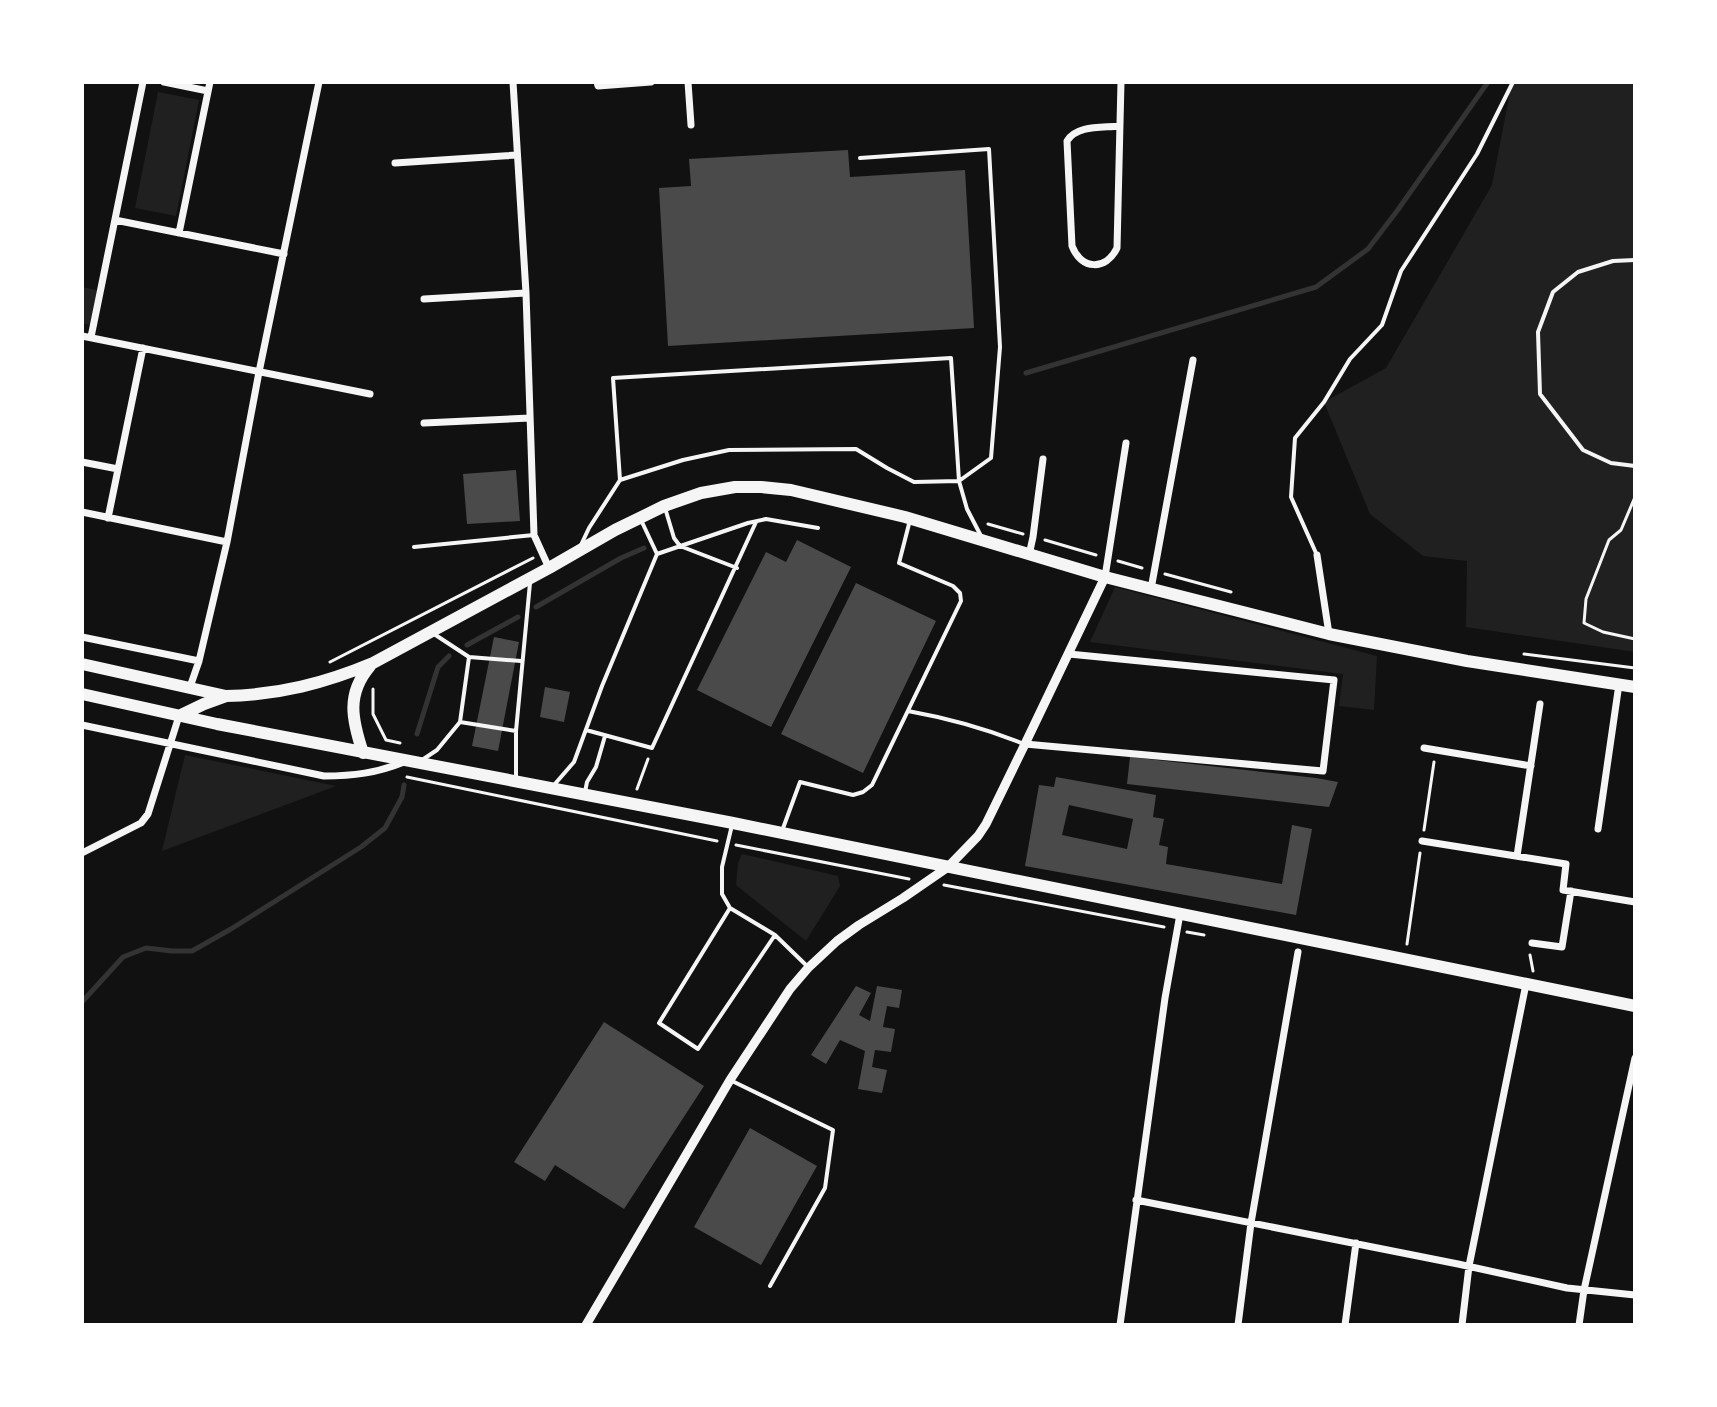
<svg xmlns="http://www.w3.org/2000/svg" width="1717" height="1407" font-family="Commissioner,sans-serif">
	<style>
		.green { fill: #202020 }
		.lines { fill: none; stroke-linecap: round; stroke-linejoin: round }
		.stream { stroke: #333; stroke-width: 5 }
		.building { fill: #4a4a4a; fill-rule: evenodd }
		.path { stroke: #f5f5f5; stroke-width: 3 }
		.service { stroke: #f5f5f5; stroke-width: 4 }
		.minor { stroke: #f5f5f5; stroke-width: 7 }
		.tertiary { stroke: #f5f5f5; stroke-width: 9 }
		.primary { stroke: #f5f5f5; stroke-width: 12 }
	</style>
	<rect width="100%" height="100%" fill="#111"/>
	<path class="green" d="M1512 82H1635V652L1466 627 1467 561 1423 556 1370 514 1324 402 1386 368 1492 185Z
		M158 92 199 100 176 216 135 208Z
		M82 287 97 290 90 325 82 323Z
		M1115 587 1377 656 1374 710 1339 706 1343 674 1090 642Z
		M185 755 336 786 162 851Z
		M742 854 838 876 840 886 806 941 736 885 738 863Z"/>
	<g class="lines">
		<path class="stream" d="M1026 373 1316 287 1368 249 1397 211 1488 82
			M536 607 621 558 644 548
			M467 645 518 617
			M417 734 438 667 449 656
			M82 1002 123 957 146 948 172 951H192L231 929 361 847 385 828 402 797 404 785"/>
	</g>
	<path class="building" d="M848 150 850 177 965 170 974 328 668 346 659 188 691 186 689 159Z
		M516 470 520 521 467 524 463 474Z
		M797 540 851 567 771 727 697 690 766 552 786 562Z
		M856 583 936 621 863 773 781 734Z
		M494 637 519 642 498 751 472 746Z
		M545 687 570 692 564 722 540 717Z
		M1130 757 1316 778 1338 782 1329 807 1127 784Z
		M1056 777 1156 795 1153 817 1164 819 1159 845 1168 847 1166 864 1282 884 1292 825 1312 829 1296 915 1025 866 1039 785 1054 787ZM1069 805 1133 819 1127 849 1062 835Z
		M856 986 871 993 859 1015 870 1021 877 986 902 990 899 1008 887 1006 883 1027 895 1029 891 1052 875 1050 872 1067 887 1070 882 1093 858 1089 865 1051 840 1040 826 1064 811 1055Z
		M604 1022 704 1086 624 1209 555 1165 545 1181 514 1162Z
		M750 1128 817 1166 761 1265 694 1227Z"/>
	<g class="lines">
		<path class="path" d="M1635 497 1621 530 1609 540 1586 599 1584 623 1603 632 1635 639
			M988 524 1023 534
			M1045 540 1096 555
			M1118 561 1142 568
			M1165 574 1231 592
			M1524 654 1635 668
			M330 662 533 558
			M373 689V714L386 740 400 743
			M407 777 717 841
			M637 789 648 759
			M1424 830 1434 762
			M736 845 909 879
			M944 885 1164 927
			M1187 932 1204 935
			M1407 944 1420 853
			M1530 955 1533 971"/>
		<path class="service" d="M1635 260 1613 261 1578 272 1553 292 1538 332 1540 394 1583 450 1611 463 1635 466
			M620 480 683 460 729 450 856 449 887 468 914 482 959 481 991 458 1000 347 989 149 860 158
			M665 508 674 538 680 546 737 568
			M641 520 657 554
			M581 545 589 528 620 480 613 378 951 358 959 481 967 509 981 536
			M414 547 534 535
			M1316 553 1291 497 1295 438 1324 402 1350 359 1382 325 1401 271 1477 154 1513 82
			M434 634 469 657 521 661
			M908 711C947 718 987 729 1024 744
			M460 722 516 731
			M586 730 652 748 756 522
			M422 760 437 750 460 722 469 657
			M516 778V731L530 583
			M554 785 574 762 602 686 657 554 748 523 766 519 818 528
			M585 792 587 782 596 767 605 736
			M732 825 722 867V894L730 908 775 935 807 966
			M782 831 800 782 853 795 863 792 872 785 961 601 960 593 953 586 899 563 910 520
			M730 908 659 1023 698 1049 775 935
			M730 1080 833 1130 825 1188 770 1286"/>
		<path class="minor" d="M164 82 208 91
			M513 82 526 293 534 535 549 568
			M597 82 598 86 651 82
			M688 82 691 125
			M1119 126C1102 128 1077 125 1067 141L1072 246C1081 270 1106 271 1117 248L1121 82
			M395 163 517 155
			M115 220 284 254
			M179 233 210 82
			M424 299 526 293
			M82 336 370 394
			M91 337 143 82
			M424 423 530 418
			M82 462 118 469
			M82 512 227 542
			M108 518 143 348
			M1029 555 1033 537 1043 459
			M1317 555 1329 634
			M1105 577 1126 443
			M1151 589 1193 360
			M82 637 199 661
			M190 687 199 661 227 542 259 372 319 82
			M82 725 324 776C353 776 377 773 404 762
			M1025 744 1323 771 1334 680 1069 654
			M1424 748 1531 766
			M1598 829 1619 684
			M1422 841 1566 864 1563 890 1635 902
			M82 853 141 823 148 814 179 716
			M1517 856 1540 704
			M1532 943 1562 947 1571 891
			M1136 1200 1458 1264 1567 1288 1635 1295
			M1120 1325 1165 998 1180 914
			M1238 1325 1251 1223 1298 952
			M1345 1325 1356 1243
			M1462 1325 1469 1266 1526 984
			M1579 1325 1584 1290 1635 1058"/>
		<path class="tertiary" d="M586 1325 730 1080 790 989 808 968 837 941 859 925 903 898 948 867 978 836 986 824 1025 744 1105 577"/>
		<path class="primary" d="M82 664 226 696C279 695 325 683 373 663L549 568 615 530 664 506 701 493 735 487H761L791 490 905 517 1105 577 1329 634 1467 661 1635 687
			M82 694 217 724 733 823 1635 1006
			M179 716 204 704 226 696
			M363 753C352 720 346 694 370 666"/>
	</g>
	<rect width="1717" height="1407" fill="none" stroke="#ffffff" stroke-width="168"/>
</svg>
